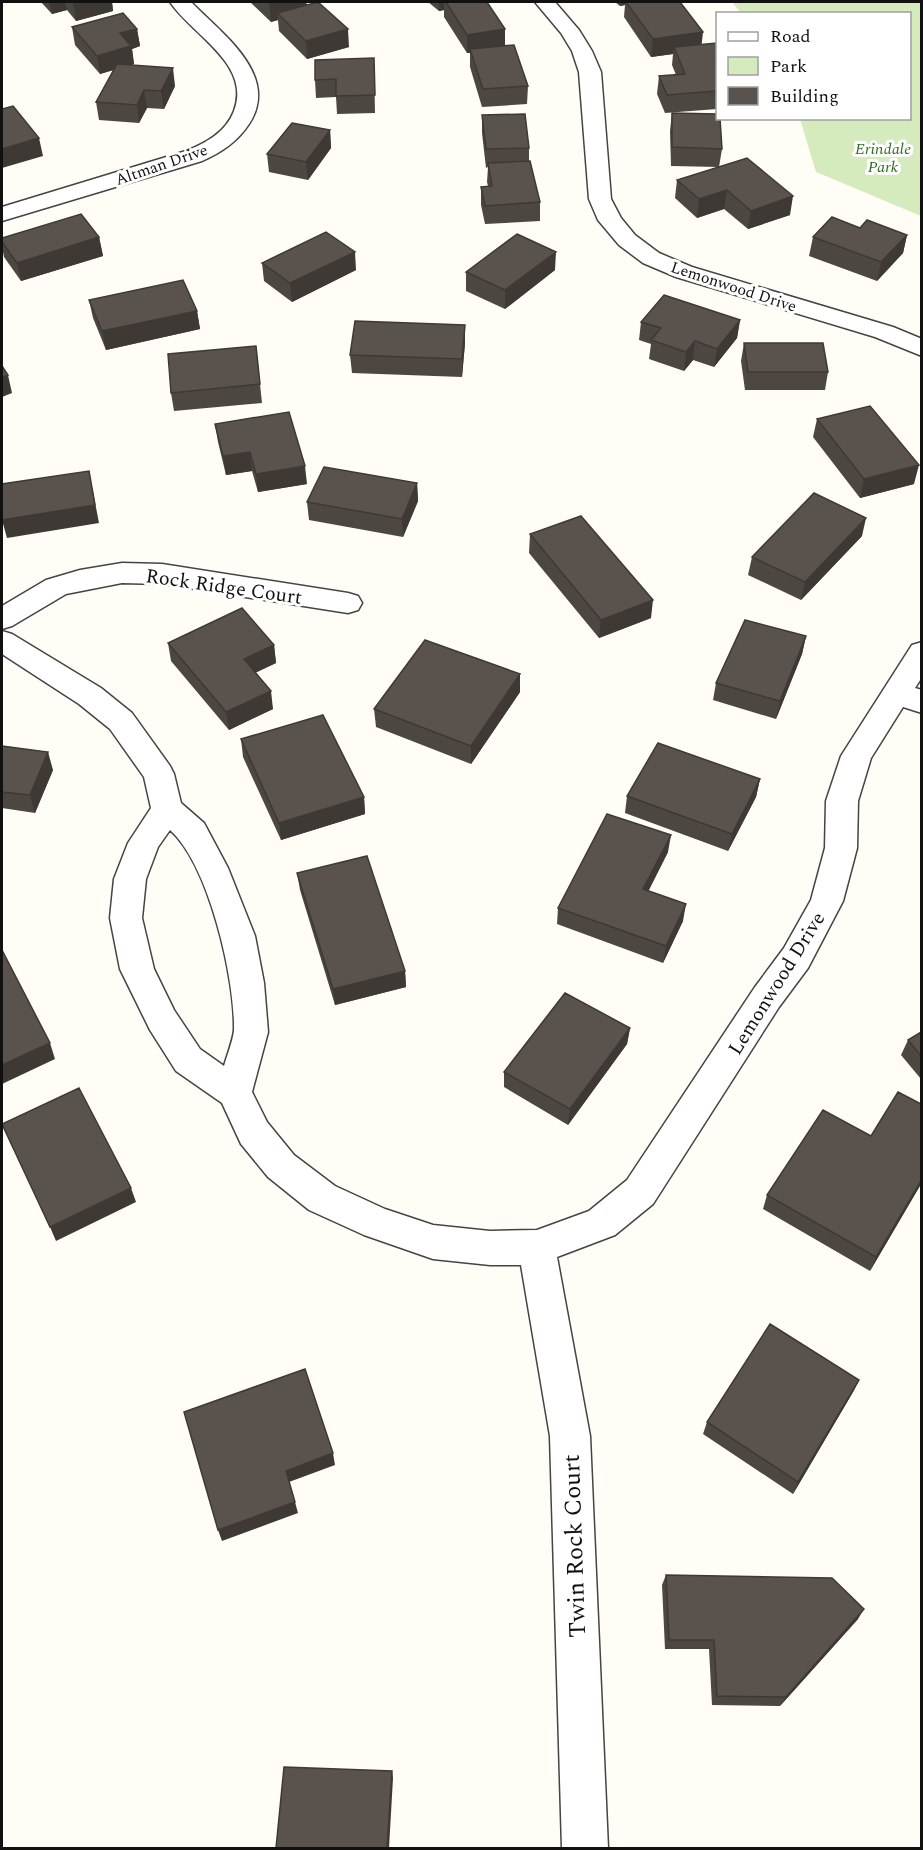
<svg xmlns="http://www.w3.org/2000/svg" width="923" height="1850" font-family="Spectral,serif">
	<style>
		.green { fill: #d5ebbd }
		.lines { fill: none; stroke-linecap: round; stroke-linejoin: round }
		.minor-casing { stroke: #444; stroke-width: 3 }
		.minor { fill: #fff; fill-rule: evenodd }
		.wall { fill: #4d4742 }
		.shaded-wall { fill: #3f3936 }
		.building { fill: #5a524d; stroke: #3f3936; stroke-width: 1.5 }
		.labels { text-anchor: middle; stroke-width: 6; stroke-linejoin: round; paint-order: stroke }
		.far-park-label { font-size: 16px; font-style: italic; fill: #2f6b1f; stroke: #fff }
		.far-street-label { font-size: 16px; fill: #111; stroke: #fff }
		.street-label { font-size: 20px; fill: #111; stroke: #fff }
		.near-street-label { font-size: 24px; fill: #111; stroke: #fff }
	</style>
	<rect width="100%" height="100%" fill="#fffdf5"/>
	<path class="green" d="M732 2H921V216L816 172 800 119 910 118V14L741 13Z"/>
	<g class="lines">
		<defs>
			<path id="minor" d="M170 2H191C221 33 281 75 249 124 237 142 222 152 202 161L2 221V207L186 151C206 143 226 132 234 111 252 64 192 35 170 2Z
				M535 2H555L579 30 592 51 601 72 611 199 621 218 635 235 659 253 692 267 893 327 922 339V356L875 337 676 277 643 263 619 245 598 220 589 199 579 72 572 51 561 33Z
				M122 563 162 564 348 593 358 596 362 603 358 610 348 613 162 584 122 583 66 594 12 626 2 629V606L46 580 80 570Z
				M2 631 12 634 101 688 132 713 170 766 174 774 181 803 204 823 228 868 255 936 264 983 268 1032 252 1092 267 1122 294 1155 335 1186 385 1209 433 1225 490 1231 537 1230 589 1211 627 1180 755 987 784 948 811 900 825 848 826 801 841 756 912 645 922 642V677L915 688 922 690V713L903 707 871 758 858 801 857 848 843 901 808 968 779 1007 653 1204 615 1235 557 1257 590 1436 608 1848H562L550 1436 521 1265H490L433 1259 364 1235 309 1210 268 1177 241 1144 222 1103 176 1071 150 1030 120 969 110 918 114 879 128 843 151 808 144 777 110 729 79 704 2 654ZM170 830C209 865 235 978 234 1030 233 1041 227 1055 224 1066L200 1049 174 1010 154 969 142 918 146 879 158 847Z"/>
		</defs>
		<use href="#minor" class="minor-casing"/>
		<use href="#minor" class="minor"/>
	</g>
	<path class="wall" d="M41 2H112L113 11 76 21 67 10 52 14Z
		M250 2H306L307 5 349 47 307 59 279 31 278 20 271 22Z
		M428 2H487L505 46 528 86 527 104 482 107 470 67V53H467L444 17V10L439 11Z
		M615 2H680L701 45H717V109L665 113 657 94 659 76 676 75 672 65 673 54 651 57 624 17 625 5 620 6Z
		M72 27 137 29 140 46 132 49 134 64 132 65 175 86 164 109 147 108 139 123 99 120 96 102 113 70 100 74 75 45Z
		M374 58 375 113 337 114 336 97 316 98 315 80Z
		M672 113 722 149 719 167 790 215 748 229 724 209 697 218 675 198 677 180 719 167 671 166 670 131Z
		M482 115 529 148V161L540 202V221L485 224 481 205V187L488 186 487 182 488 167 486 168 482 133Z
		M330 130 331 148 308 180 269 172 267 154Z
		M907 235 903 253 877 281 809 256 813 237Z
		M99 237 103 256 21 281 4 257 2 247V238Z
		M262 263 356 270 292 302 264 281Z
		M555 270 505 309 466 291V272Z
		M89 300 197 311 200 329 106 350 93 318Z
		M740 320 737 338 714 367 693 360 684 371 649 359 651 344 639 340 641 322Z
		M465 325V343L462 377 352 373 350 355Z
		M744 343 828 372 825 390H745L741 361Z
		M256 346 262 403 174 411 171 393Z
		M817 419 914 484 860 498 813 437Z
		M215 424 307 484 258 492 252 471 226 475 218 442Z
		M417 483 418 501 403 537 309 520 307 502Z
		M530 534 651 618 599 638 529 553Z
		M862 536 801 600 748 575 752 557Z
		M806 636 802 654 776 719 713 700 716 683Z
		M168 643 274 645 276 663 255 673 273 709 229 730 171 661Z
		M520 674V692L471 764 376 727 374 709Z
		M241 739 364 797 365 814 281 840 243 757Z
		M2 746 53 770 35 813 2 808Z
		M760 779 756 797 728 851 625 813 627 796Z
		M668 852 648 891 683 921 663 963 557 924 558 908Z
		M297 873 405 971 406 987 335 1005 300 890Z
		M630 1028 627 1044 568 1125 504 1087V1072Z
		M921 1032V1079L901 1055 908 1040Z
		M871 1136 921 1184 870 1271 763 1209 767 1195Z
		M859 1380 853 1392 793 1494 703 1434 707 1422Z
		M666 1575 858 1619 780 1706 712 1705 709 1649H665L662 1585Z"/>
	<path class="shaded-wall" d="M49 2H65L67 10 52 14Z
		M78 2H112L113 11 76 21 73 3Z
		M279 2H306L307 12 277 13 278 20 271 22 269 4Z
		M439 2H444V10L439 11Z
		M621 2H625V5L620 6Z
		M137 29 140 46 132 49 134 64 100 74 97 56 120 33Z
		M348 29 349 47 307 59 306 41Z
		M505 29V47L470 49V53H467V35Z
		M703 32 701 50 674 47 673 54 651 57 653 39Z
		M173 68 175 86 164 109 161 91Z
		M144 90 147 108 139 123 137 105Z
		M330 130 331 148 308 180 306 162Z
		M39 138 43 156 2 168V149Z
		M727 190 724 209 697 218 699 199Z
		M793 196 790 215 748 229 751 211Z
		M907 235 903 253 877 281 881 262Z
		M99 237 103 256 21 281 17 263Z
		M355 252 356 270 292 302 290 283Z
		M556 252 555 270 505 309V290Z
		M197 311 200 329 106 350 102 331Z
		M740 320 737 338 714 367 717 349Z
		M465 325V343L462 377V359Z
		M695 341 693 360 684 371 686 352Z
		M8 375 12 393 2 397V377Z
		M250 452 252 471 226 475 223 456Z
		M919 465 914 484 860 498 864 479Z
		M305 466 307 484 258 492 256 474Z
		M89 471 99 523 7 538 2 520Z
		M417 483 418 501 403 537 402 519Z
		M866 518 862 536 801 600 805 582Z
		M653 600 651 618 599 638 601 620Z
		M806 636 802 654 776 719 780 701Z
		M274 645 276 663 246 677 244 659Z
		M520 674V692L471 764V746Z
		M271 691 273 709 229 730 226 712Z
		M48 752 53 770 35 813 30 795Z
		M760 779 756 797 728 851 732 834Z
		M364 797 365 814 281 840 279 823Z
		M671 835 668 852 641 906 643 889Z
		M686 904 683 921 663 963 666 946Z
		M405 971 406 987 335 1005 333 989Z
		M630 1028 627 1044 568 1125 570 1109Z
		M50 1043 55 1059 2 1084V1065Z
		M921 1181V1184L870 1271 876 1257Z
		M131 1188 136 1202 56 1241 50 1227Z
		M859 1380 853 1392 793 1494 798 1482Z
		M333 1453 335 1465 289 1482 286 1471Z
		M295 1502 298 1513 222 1541 218 1530Z
		M864 1609 858 1619 780 1706 786 1697Z
		M392 1771 393 1778 389 1848H387Z"/>
	<path class="building" d="M267 2H279L269 4Z
		M318 2 348 29 306 41 277 13Z
		M446 2H487L505 29 467 35Z
		M626 2H680L703 32 653 39Z
		M123 13 137 29 120 33 131 46 97 56 72 27Z
		M717 43V91L667 95 659 76 685 74 674 47Z
		M514 45 528 86 483 89 470 49Z
		M374 58 375 95 336 96V79L315 80V60Z
		M117 64 173 68 161 91 144 90 137 105 96 102Z
		M13 106 39 138 2 149V109Z
		M672 113 717 114V118H720L722 149 672 147Z
		M525 114 529 148 486 149 482 115Z
		M292 123 330 130 306 162 267 154Z
		M747 158 793 196 751 211 727 190 699 199 677 180Z
		M530 161 540 202 485 206 481 187 492 186 488 163Z
		M81 214 99 237 17 263 2 242V238Z
		M832 217 860 228 867 220 907 235 881 262 813 237Z
		M326 232 355 252 290 283 262 263Z
		M517 234 556 252 505 290 466 272Z
		M183 280 197 311 102 331 89 300Z
		M664 295 740 320 717 349 695 341 686 352 651 340 661 328 641 322Z
		M355 321 465 325 462 359 350 355Z
		M744 343H823L828 372H748Z
		M256 346 260 384 171 393 168 354Z
		M2 366 8 375 2 377Z
		M870 406 919 465 864 479 817 419Z
		M289 412 305 466 256 474 250 452 223 456 215 424Z
		M324 467 417 483 402 519 307 502Z
		M89 471 95 505 2 520V484Z
		M814 493 866 518 805 582 752 557Z
		M581 516 653 600 601 620 530 534Z
		M242 608 274 645 244 659 271 691 226 712 168 643Z
		M745 620 806 636 780 701 716 683Z
		M425 640 520 674 471 746 374 709Z
		M323 715 364 797 279 823 241 739Z
		M658 743 760 779 732 834 627 796Z
		M2 746 48 752 30 795 2 792Z
		M607 814 671 835 643 889 686 904 666 946 558 908Z
		M367 856 405 971 333 989 297 873Z
		M2 950 50 1043 2 1065Z
		M565 993 630 1028 570 1109 504 1072Z
		M921 1032V1056L908 1040Z
		M79 1088 131 1188 50 1227 2 1124Z
		M898 1092 921 1104V1181L876 1257 767 1195 823 1110 871 1136Z
		M770 1324 859 1380 798 1482 707 1422Z
		M305 1369 333 1453 286 1471 295 1502 218 1530 184 1412Z
		M666 1575 832 1578 864 1609 786 1697 717 1696 714 1640H669Z
		M284 1767 392 1771 387 1848H276Z"/>
	<g class="labels">
		<g class="far-park-label">
			<text x="883" y="154">Erindale<tspan x="883" dy="18">Park</tspan></text>
		</g>
		<g class="far-street-label">
			<text transform="translate(161 164) rotate(-19)" y="6">Altman Drive</text>
			<text transform="translate(734 286) rotate(18)" y="6">Lemonwood Drive</text>
		</g>
		<g class="street-label">
			<text transform="translate(224 586) rotate(8)" y="7">Rock Ridge Court</text>
			<text transform="translate(776 983) rotate(-58)" y="7">Lemonwood Drive</text>
		</g>
		<g class="near-street-label">
			<text transform="translate(574 1546) rotate(-92)" y="8">Twin Rock Court</text>
		</g>
	</g>
	<rect width="923" height="1850" fill="none" stroke="#111111" stroke-width="6"/>
	<rect x="716" y="12" width="195" height="108" fill="#ffffff" stroke="#a0a0a0" stroke-width="1.5"/>
	<rect x="728" y="32" width="30" height="9" fill="#ffffff" stroke="#a0a0a0" stroke-width="1.5"/>
	<text x="770" y="42" font-size="18" fill="#111111">Road</text>
	<rect x="728" y="57" width="30" height="18" fill="#d5ebbd" stroke="#a0a0a0" stroke-width="1.5"/>
	<text x="770" y="72" font-size="18" fill="#111111">Park</text>
	<rect x="728" y="87" width="30" height="18" fill="#5a524d" stroke="#a0a0a0" stroke-width="1.5"/>
	<text x="770" y="102" font-size="18" fill="#111111">Building</text>
</svg>
